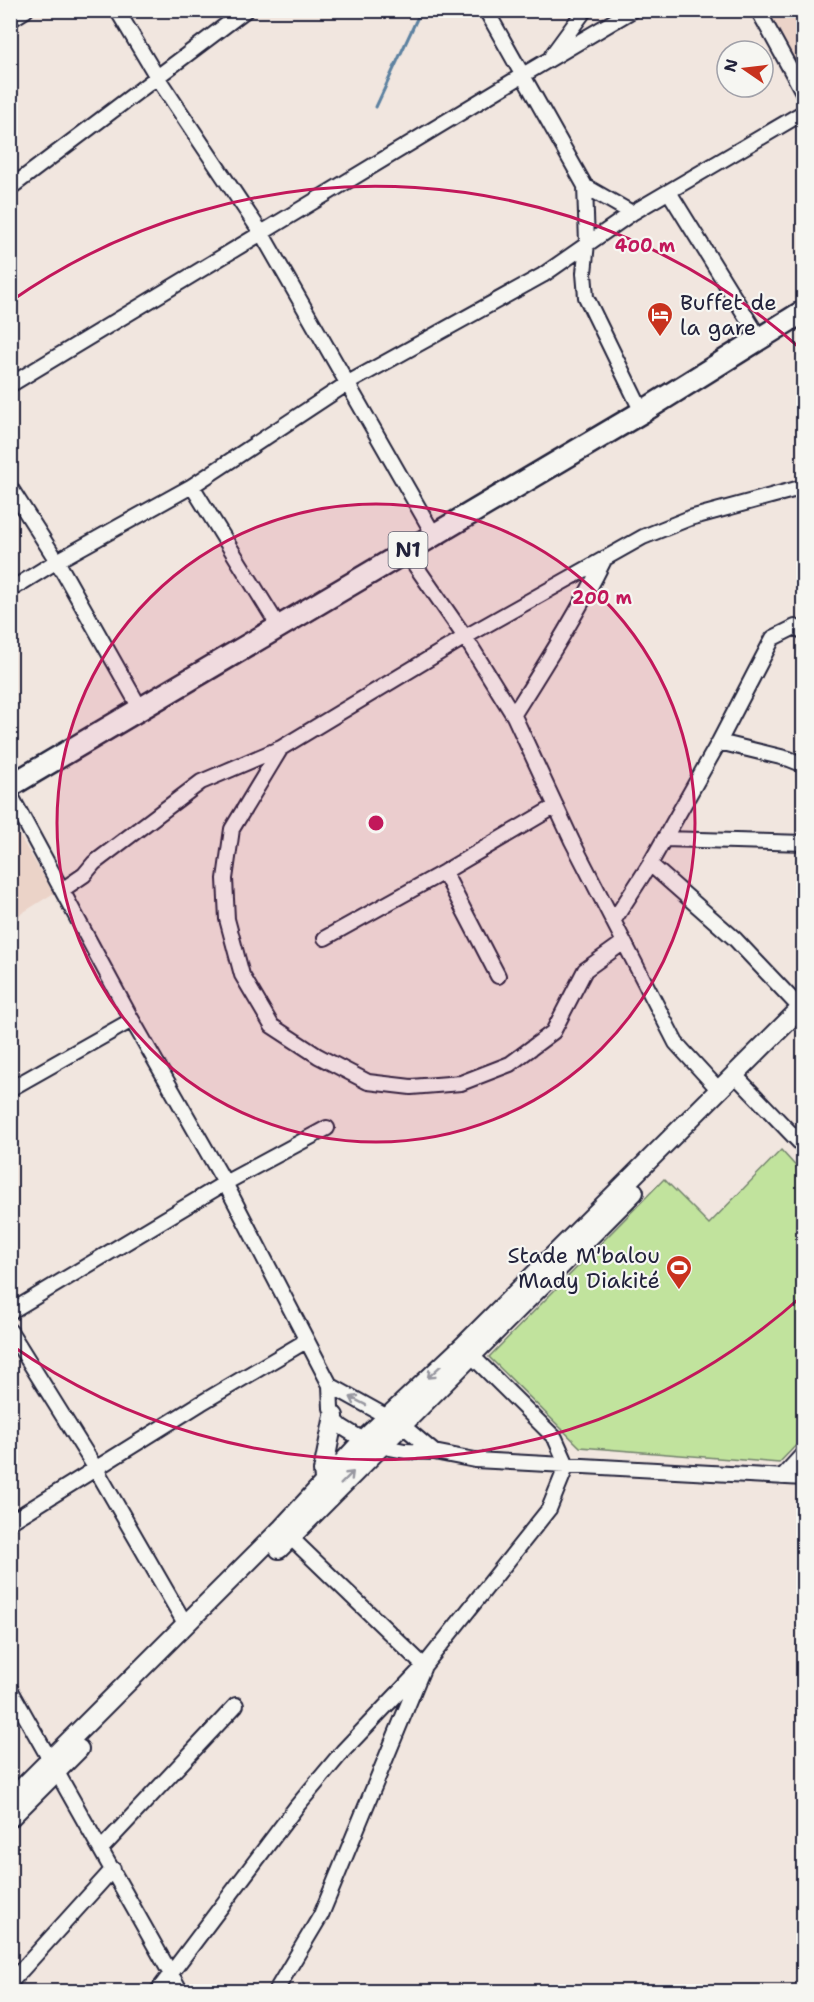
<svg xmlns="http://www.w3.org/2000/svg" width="814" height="2002" font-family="'Shantell Sans',sans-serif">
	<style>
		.built { fill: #ebd3c8 }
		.pitch { fill: #c1e39d; stroke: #72826c; stroke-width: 1.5 }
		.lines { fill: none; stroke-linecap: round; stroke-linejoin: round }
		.stream { stroke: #5c81a0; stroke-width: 3 }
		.minor-casing { stroke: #22223b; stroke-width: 18 }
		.major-casing { stroke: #22223b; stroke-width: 22 }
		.highway-casing { stroke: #22223b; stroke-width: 26 }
		.minor { stroke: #f6f6f2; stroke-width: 14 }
		.major { stroke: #f6f6f2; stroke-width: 18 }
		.highway { stroke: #f6f6f2; stroke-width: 21 }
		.oneway { stroke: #9797a0 }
		.ring { fill: none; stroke: #c2185b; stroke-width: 3 }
		.labels { text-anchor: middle; stroke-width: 4.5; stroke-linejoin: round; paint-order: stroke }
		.shield { fill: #f6f6f2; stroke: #626272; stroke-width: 1.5 }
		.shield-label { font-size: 21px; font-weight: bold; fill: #22223b }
		.poi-label { font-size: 22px; fill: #22223b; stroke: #f6f6f2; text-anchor: start }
		.centre { fill: #c2185b; stroke: #f6f6f2; stroke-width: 3 }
		.ring-label { font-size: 18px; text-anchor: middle; font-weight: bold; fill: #c2185b; stroke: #f6f6f2; stroke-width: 4.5; stroke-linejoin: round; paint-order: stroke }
	</style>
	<rect width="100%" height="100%" fill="#f1e6df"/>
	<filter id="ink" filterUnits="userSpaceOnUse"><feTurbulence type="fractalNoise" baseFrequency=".0167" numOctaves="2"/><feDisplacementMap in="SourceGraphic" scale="12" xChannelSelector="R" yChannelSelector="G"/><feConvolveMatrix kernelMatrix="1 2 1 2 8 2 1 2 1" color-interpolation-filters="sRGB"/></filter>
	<g filter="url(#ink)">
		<path class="built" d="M767 11H803V76Z
			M11 822 54 893 11 920H10Z"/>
		<path class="pitch" d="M781 1150 803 1174V1438L779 1463 580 1447 489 1357 664 1179 709 1224Z"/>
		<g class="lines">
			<path class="stream" d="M376 107 421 10"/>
			<defs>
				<path id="minor" d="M117 10 157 77 262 234 434 535
					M486 10 585 186 587 243 584 273 586 297 642 412
					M758 10 804 94
					M10 20 26 10
					M552 55 585 10
					M585 186 632 213
					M10 188 246 10
					M669 192 760 339
					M10 385 523 75 633 10
					M192 486 279 627
					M10 487 57 561 140 708
					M406 552 465 637 514 716 572 841 676 1043 719 1090
					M10 590 57 561 192 486 348 383 543 275 632 213 804 112
					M514 714C546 663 578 613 605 558
					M719 742 789 759 804 765
					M281 748 232 829 225 879 227 919 242 975 272 1026 318 1056 368 1082 411 1087 461 1083 510 1064 553 1032 585 970 624 942
					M10 794 132 1020 225 1183 330 1385 331 1408 337 1422 342 1427 363 1440 379 1446 405 1451 434 1452 475 1460 804 1478
					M664 839 804 843
					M650 864 735 939 804 1012
					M444 872 498 976
					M62 890 84 875 94 863 201 782 281 748 465 637 643 537 690 518 804 487
					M614 920 650 864 719 742 773 638 795 627 804 632
					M325 938 444 872 556 806
					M734 1074 804 1147
					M10 1089 132 1020
					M10 1312 225 1183 327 1128
					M10 1331 96 1469 186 1625
					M330 1385 402 1425 434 1452
					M782 1477 804 1453
					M10 1522 201 1403 306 1341
					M10 1689 181 1992
					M102 1848 236 1705
					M10 1983 113 1869
					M157 1992 297 1806 343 1751 424 1666 549 1509 567 1465 555 1438 465 1349
					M275 1992 321 1915 424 1666 285 1532"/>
				<path id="major" d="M325 1486 323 1471 334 1416
					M279 1549 634 1192
					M10 1800 282 1528 363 1440 463 1346 804 1005
					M10 1818 79 1749"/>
				<path id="highway" d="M10 786 642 412 804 311"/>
			</defs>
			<use href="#minor" class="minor-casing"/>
			<use href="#major" class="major-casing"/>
			<use href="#highway" class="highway-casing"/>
			<use href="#minor" class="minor"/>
			<use href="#major" class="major"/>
			<use href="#highway" class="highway"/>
		</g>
		<defs><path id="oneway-shaft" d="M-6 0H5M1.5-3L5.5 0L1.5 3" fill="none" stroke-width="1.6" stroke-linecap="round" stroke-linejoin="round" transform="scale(1.5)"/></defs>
		<g class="oneway">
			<use href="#oneway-shaft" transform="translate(434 1372) rotate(137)"/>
			<use href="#oneway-shaft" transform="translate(358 1401) rotate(-153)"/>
			<use href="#oneway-shaft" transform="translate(347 1478) rotate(-45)"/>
		</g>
	</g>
	<circle cx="376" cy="823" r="319" fill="#c2185b" fill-opacity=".12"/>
	<g class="ring">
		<circle cx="376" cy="823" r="319"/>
		<path d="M802 1296A637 637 0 0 1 11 1345M11 301A637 637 0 0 1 802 350"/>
	</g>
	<defs>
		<symbol id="hotel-pin" viewBox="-11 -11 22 30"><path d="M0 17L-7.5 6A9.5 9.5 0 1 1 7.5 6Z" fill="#c8321e" stroke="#f6f6f2"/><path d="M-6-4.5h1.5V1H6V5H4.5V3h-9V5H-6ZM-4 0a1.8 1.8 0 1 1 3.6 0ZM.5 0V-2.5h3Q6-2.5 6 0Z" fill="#fff"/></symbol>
		<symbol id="stadium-pin" viewBox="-11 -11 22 30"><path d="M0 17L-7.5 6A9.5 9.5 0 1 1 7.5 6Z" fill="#c8321e" stroke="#f6f6f2"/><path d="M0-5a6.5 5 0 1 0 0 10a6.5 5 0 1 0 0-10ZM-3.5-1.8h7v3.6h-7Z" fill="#fff"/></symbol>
	</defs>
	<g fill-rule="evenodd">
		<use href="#hotel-pin" x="645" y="300" width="30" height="40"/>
		<use href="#stadium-pin" x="664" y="1253" width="30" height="40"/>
	</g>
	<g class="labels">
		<rect class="shield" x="388.5" y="532" width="39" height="36" rx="4.5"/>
		<g class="shield-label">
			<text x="408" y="557">N1</text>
		</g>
		<g class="poi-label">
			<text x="680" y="310">Buffet de<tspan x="680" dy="25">la gare</tspan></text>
			<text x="660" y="1263" text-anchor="end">Stade M'balou<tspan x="660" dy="25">Mady Diakité</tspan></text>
		</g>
	</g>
	<circle cx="376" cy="823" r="9" class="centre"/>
	<g class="ring-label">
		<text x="645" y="252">400 m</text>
		<text x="602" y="604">200 m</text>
	</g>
	<rect width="814" height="2002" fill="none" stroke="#f6f6f2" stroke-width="36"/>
	<rect x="18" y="18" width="778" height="1966" fill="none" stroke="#22223b" stroke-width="2" filter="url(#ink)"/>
	<g transform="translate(745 69) rotate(284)"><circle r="28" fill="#f6f6f2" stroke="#a1a1a9" stroke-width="1.5"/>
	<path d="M0-4.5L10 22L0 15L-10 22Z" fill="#c8321e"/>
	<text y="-9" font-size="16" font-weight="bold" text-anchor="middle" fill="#22223b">N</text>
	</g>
</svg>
